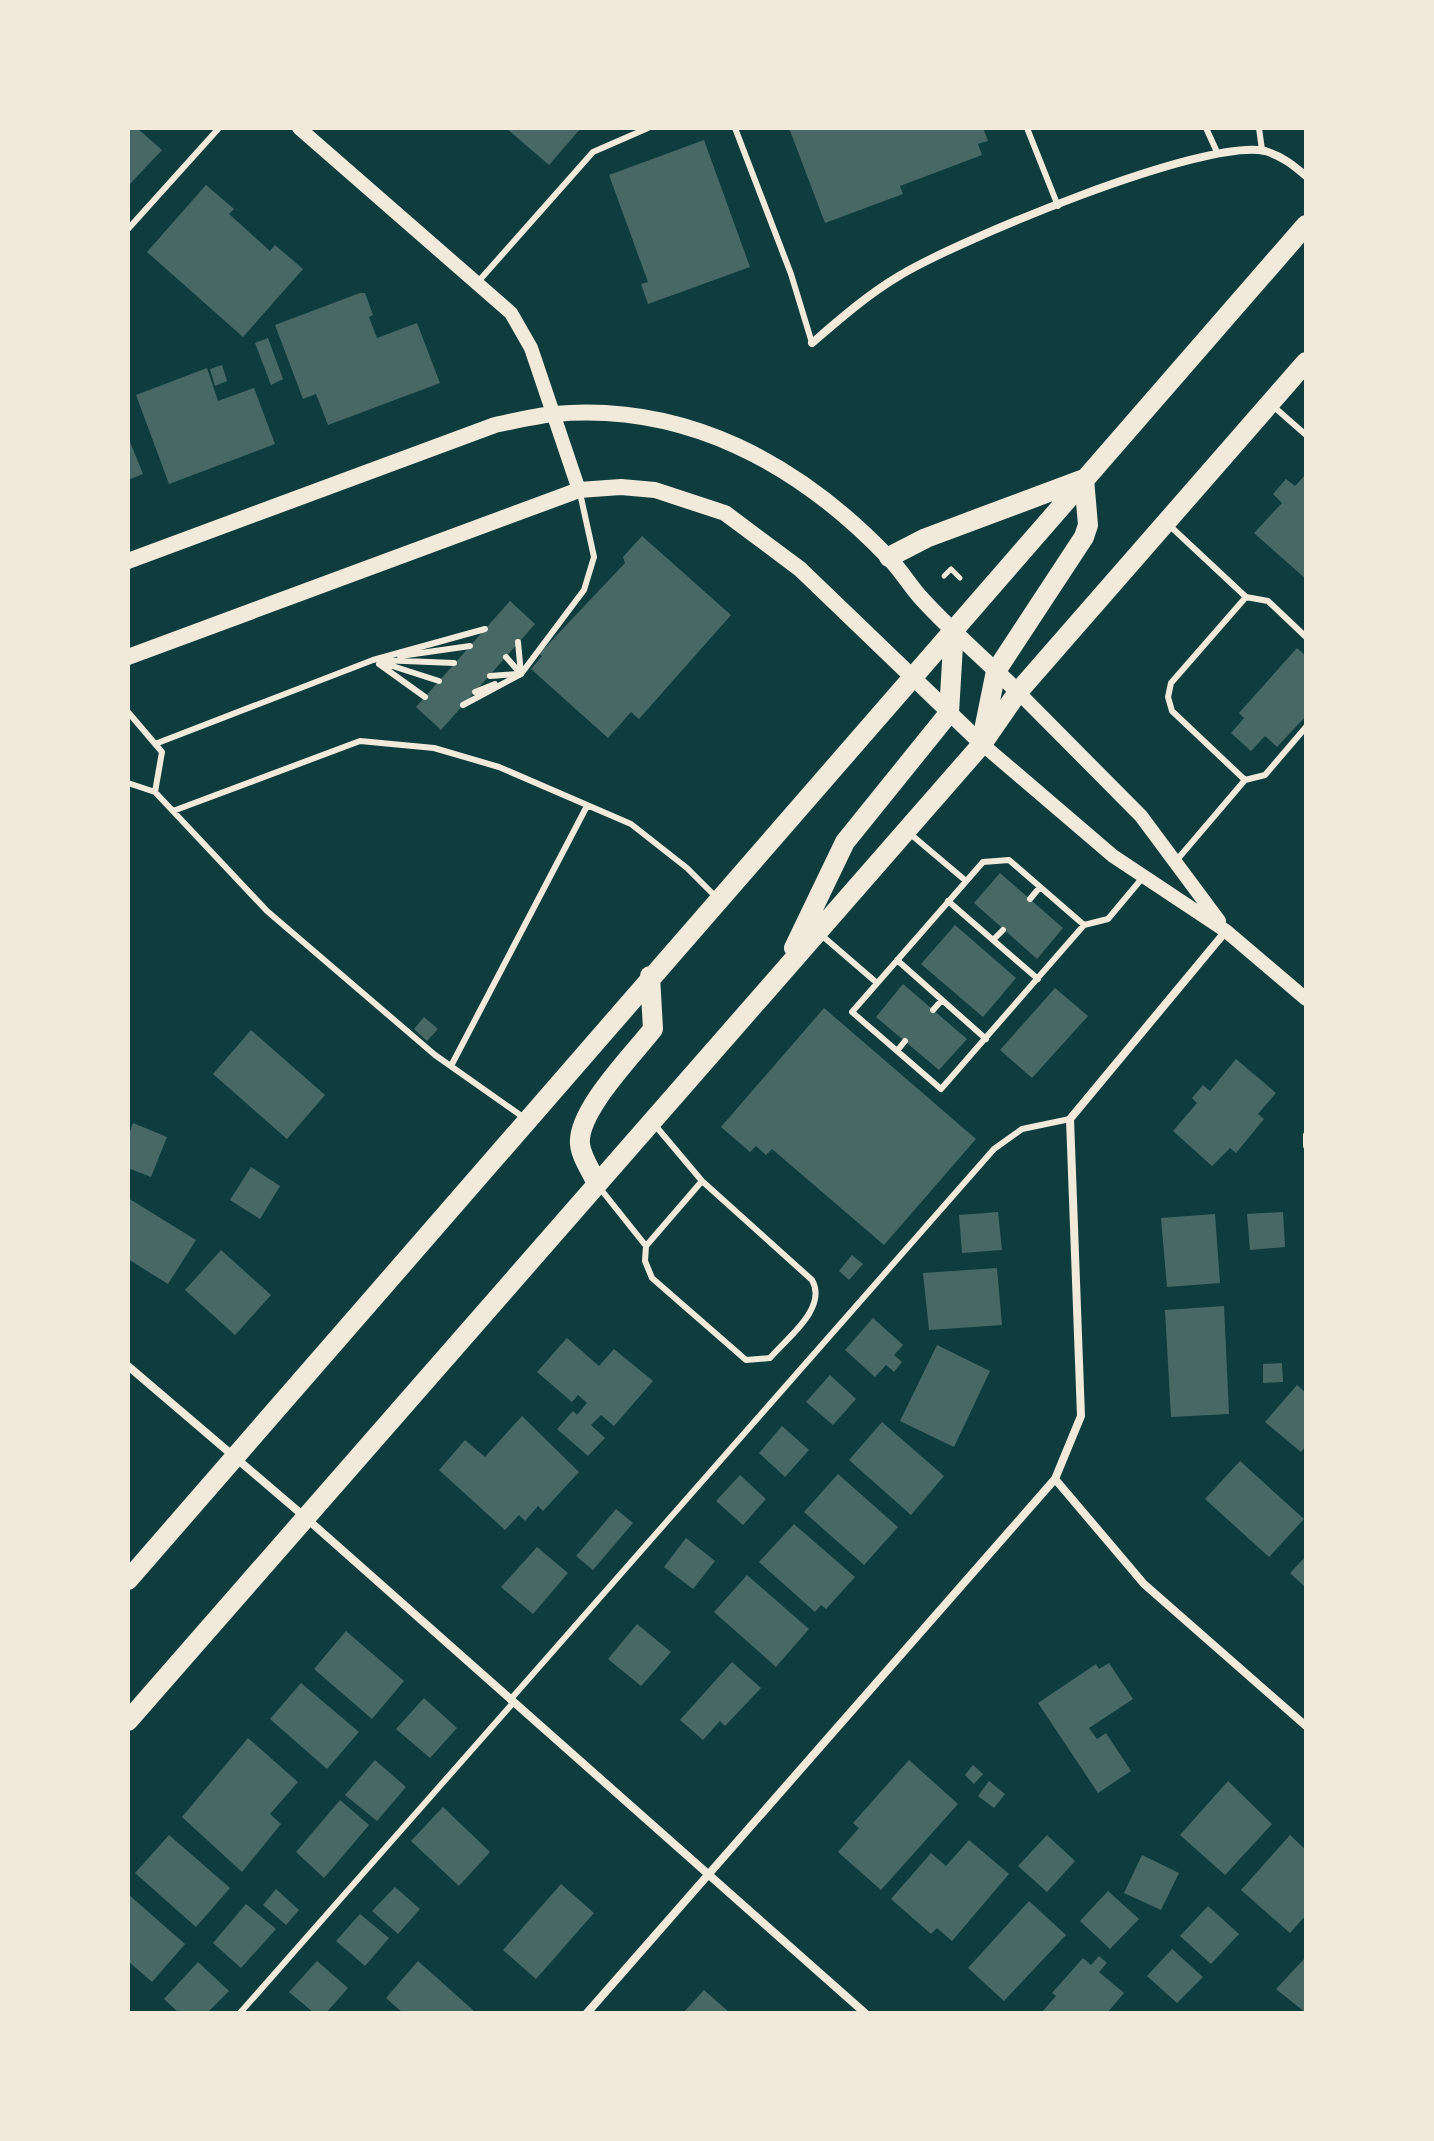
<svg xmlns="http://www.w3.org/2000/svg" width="1434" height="2141" font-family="'Source Sans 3',sans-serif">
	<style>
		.building { fill: #486865 }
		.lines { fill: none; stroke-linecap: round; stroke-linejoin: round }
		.path { stroke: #f1e9da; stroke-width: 5 }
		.service { stroke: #f1e9da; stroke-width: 6 }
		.minor { stroke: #f1e9da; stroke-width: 8 }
		.tertiary { stroke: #f1e9da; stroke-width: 14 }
		.secondary { stroke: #f1e9da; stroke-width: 16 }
		.primary { stroke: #f1e9da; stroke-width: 20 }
	</style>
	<rect width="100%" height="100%" fill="#0f3d3e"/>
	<path class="building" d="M128 128H137L162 150 128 186Z
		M506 128H581L549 165Z
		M789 128H983L988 141 978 144 982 155 900 186 903 194 825 223Z
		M704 140 750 267 648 304 641 284 648 282 609 175Z
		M206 185 234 209 229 214 270 251 275 245 303 269 243 337 147 252Z
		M360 293H365L373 315 369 317 377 338 417 323 440 383 328 425 316 394 303 399 275 325Z
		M268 338 283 379 271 385 255 343Z
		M222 365 227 381 215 386 210 369Z
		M207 368 218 401 254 388 275 444 169 484 136 395Z
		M128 437 143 474 128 480Z
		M1306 474V579L1254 533 1282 503 1273 494 1286 479 1295 486Z
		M642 536 731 615 639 719 631 712 608 738 531 669 542 656 539 654 625 563 623 557Z
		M510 601 535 624 441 730 416 707Z
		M1297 648 1306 656V716L1277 747 1265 736 1251 751 1231 733 1244 718 1239 713Z
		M1000 873 1063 928 1037 959 974 903Z
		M955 925 1016 978 983 1017 921 964Z
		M903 984 967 1039 939 1070 876 1017Z
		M1055 988 1088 1016 1032 1078 1000 1050Z
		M824 1008 976 1139 884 1245 772 1149 766 1155 756 1146 750 1152 721 1127Z
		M424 1017 438 1029 427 1041 414 1029Z
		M251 1030 325 1095 287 1139 213 1074Z
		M1236 1059 1276 1093 1258 1114 1264 1119 1236 1153 1230 1148 1212 1166 1173 1131 1197 1103 1192 1098 1203 1085 1210 1091Z
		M133 1123 167 1137 151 1177 128 1168V1137Z
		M251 1167 280 1186 260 1219 230 1200Z
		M128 1198 196 1240 168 1284 128 1259Z
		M998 1212 1002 1250 962 1253 959 1215Z
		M1283 1212 1285 1247 1250 1250 1247 1214Z
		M1215 1214 1220 1283 1167 1287 1161 1218Z
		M221 1250 271 1295 235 1335 185 1290Z
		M852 1255 863 1264 849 1280 839 1271Z
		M997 1268 1002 1325 929 1330 923 1273Z
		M1224 1306 1229 1414 1171 1417 1165 1310Z
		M873 1318 903 1345 894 1355 902 1362 894 1372 886 1365 875 1377 845 1350Z
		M567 1338 599 1366 614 1349 653 1381 614 1426 601 1415 591 1425 605 1438 588 1456 557 1429 573 1411 577 1415 587 1403 578 1395 572 1402 537 1372Z
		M937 1345 990 1371 954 1447 900 1421Z
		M1282 1363 1283 1382 1263 1383V1364Z
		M830 1375 856 1399 833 1425 806 1402Z
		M1297 1385 1306 1393V1446L1301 1452 1265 1422Z
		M522 1416 579 1472 543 1511 538 1506 525 1521 519 1515 505 1530 439 1470 465 1440 485 1457Z
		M882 1422 944 1476 911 1515 849 1460Z
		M782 1426 809 1450 785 1477 759 1453Z
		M1240 1461 1304 1519 1269 1557 1205 1499Z
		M838 1474 898 1527 864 1565 804 1512Z
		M740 1475 766 1499 743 1525 716 1501Z
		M616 1509 633 1523 593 1570 576 1556Z
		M794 1524 855 1577 826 1609 821 1605 815 1612 759 1562Z
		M686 1538 715 1561 693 1589 664 1567Z
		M537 1547 568 1573 533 1614 501 1587Z
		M1306 1556V1588L1290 1573Z
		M747 1575 809 1629 776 1667 714 1612Z
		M637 1624 671 1652 641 1686 608 1659Z
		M346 1631 404 1681 372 1719 314 1669Z
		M732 1662 761 1688 725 1726 720 1721 703 1740 680 1720Z
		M1109 1663 1133 1699 1089 1728 1097 1739 1106 1733 1131 1771 1098 1793 1038 1703 1096 1664 1099 1669Z
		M301 1683 359 1732 327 1769 270 1719Z
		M424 1698 457 1728 430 1758 396 1729Z
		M248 1738 298 1782 270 1814 281 1824 242 1872 182 1817Z
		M375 1760 406 1787 377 1821 345 1795Z
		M909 1760 958 1804 881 1890 838 1852 859 1828 853 1823Z
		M973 1765 983 1774 974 1784 965 1775Z
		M989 1781 1005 1794 994 1808 978 1796Z
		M1228 1781 1272 1824 1225 1875 1180 1835Z
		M340 1800 369 1825 324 1878 296 1852Z
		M443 1807 490 1852 459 1886 411 1841Z
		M169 1835 230 1888 196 1927 135 1873Z
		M1047 1835 1075 1861 1047 1892 1018 1866Z
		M1290 1835 1306 1850V1915L1290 1933 1241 1890Z
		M969 1840 1009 1874 952 1941 937 1928 931 1934 891 1899 931 1853 946 1866Z
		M1142 1855 1179 1873 1161 1910 1124 1893Z
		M561 1884 594 1913 536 1979 503 1950Z
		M395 1887 420 1909 398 1934 372 1911Z
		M276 1889 299 1910 286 1925 263 1905Z
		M1108 1891 1139 1919 1110 1949 1080 1921Z
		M128 1894 185 1944 152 1982 128 1961Z
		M1029 1901 1066 1935 1004 2001 968 1968Z
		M246 1904 276 1929 241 1968 213 1943Z
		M1208 1906 1239 1934 1211 1964 1180 1936Z
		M360 1914 389 1938 365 1966 336 1941Z
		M1172 1949 1203 1977 1177 2003 1147 1976Z
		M1099 1956 1107 1963 1099 1972 1124 1993 1107 2013H1041L1056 1996 1052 1993 1083 1958 1091 1965Z
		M1304 1959 1306 1961V2013L1276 1989Z
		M317 1961 348 1988 326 2013H314L289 1992Z
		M418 1961 474 2011 473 2013H403L386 1998Z
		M198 1962 229 1991 207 2013H179L164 1999Z
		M704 1990 730 2013H683Z"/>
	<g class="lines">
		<path class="path" d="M944 576 951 569 960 578"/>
		<path class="service" d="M735 128 791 274 812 343
			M1027 128 1058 206
			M1206 128 1217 152
			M1259 128 1262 150
			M128 229 219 128
			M477 283 593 152 648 128
			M1273 406 1306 435
			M1170 526 1246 597 1171 683 1168 697 1172 711 1245 780 1176 861
			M1246 597 1268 601 1306 637
			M518 642 521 674
			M400 656 470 646
			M506 657 521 674
			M380 660 454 663
			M380 662 439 681
			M379 664 425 697
			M490 676 517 674
			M475 692 495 684
			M463 705 521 674 584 590 594 557 580 493
			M128 712 162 752 155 792
			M155 744 373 660 485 629
			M1245 780 1265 775 1306 727
			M128 783 155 792 267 911 435 1055 523 1117
			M173 811 360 741 434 748 499 767 631 824 687 868 717 898
			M908 832 966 881
			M1030 899 1040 887
			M948 901 1038 979
			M1084 925 1009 860 983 862 852 1012 941 1089 1084 925 1108 919 1144 876
			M819 933 877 983
			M993 940 1003 930
			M897 960 986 1039
			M933 1010 942 1000
			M897 1051 905 1041
			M451 1066 587 806
			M1306 1135V1146
			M599 1187 646 1246 645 1261 652 1278 746 1360 770 1358C787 1338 828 1308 812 1280L702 1181 654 1124
			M646 1246 702 1181
			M510 1700 994 1149 1022 1129 1070 1119
			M240 2013 513 1703"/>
		<path class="minor" d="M812 343C840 319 867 295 899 276 956 241 1206 137 1265 151 1282 156 1293 165 1306 176
			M128 1366 306 1518 865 2013
			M1055 1479 1144 1584 1306 1726
			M587 2013 1055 1479 1081 1416 1070 1119 1226 931"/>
		<path class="tertiary" d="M299 128 511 313 531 348 579 490
			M1018 692 1141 816 1219 921
			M982 744 1113 856 1226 931 1306 999"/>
		<path class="secondary" d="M128 561 495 425C514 421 535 416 554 414 686 402 799 464 888 557 901 570 910 586 922 599 952 632 987 661 1018 692
			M128 657 579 490 621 487 655 490 725 513 800 569 982 744"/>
		<path class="primary" d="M889 557 926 538 1081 480
			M983 735 996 671 1084 537 1088 525 1084 479
			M794 948 845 842 949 713 954 628
			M597 1184C592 1172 581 1157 580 1144 577 1111 633 1055 653 1029L650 976
			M128 1580 1306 225
			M128 1721 982 744 1018 692 1306 362"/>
	</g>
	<rect width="1434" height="2141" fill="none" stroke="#f1e9da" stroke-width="260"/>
</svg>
